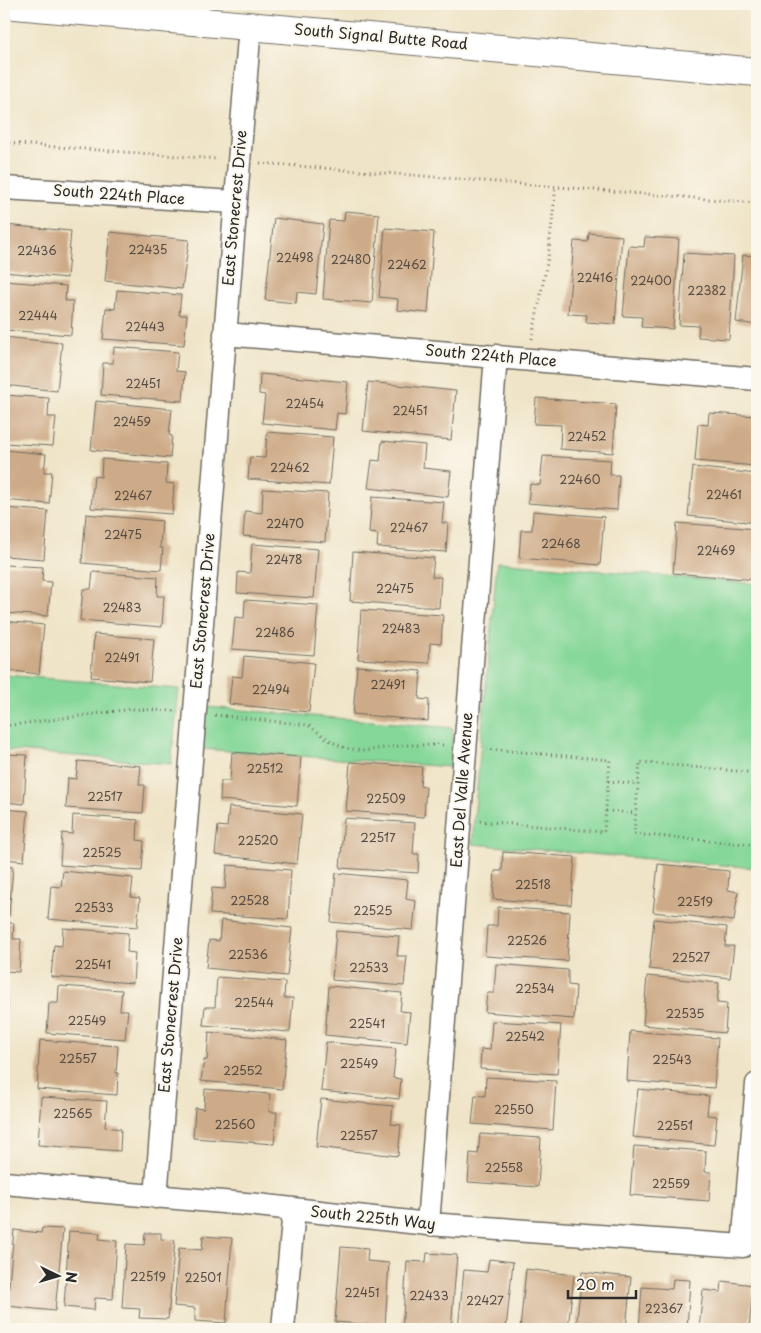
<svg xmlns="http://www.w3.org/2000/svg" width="761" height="1333" font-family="'Playpen Sans',sans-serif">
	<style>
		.green { fill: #85d799; stroke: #588162 }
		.building { fill: #ceab88 }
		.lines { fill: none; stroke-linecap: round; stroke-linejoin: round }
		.street-casing { stroke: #706c62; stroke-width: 25 }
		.secondary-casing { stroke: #706c62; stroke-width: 30 }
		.path { stroke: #706c62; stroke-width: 3; stroke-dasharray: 1 4; stroke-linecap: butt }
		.street { stroke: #fff; stroke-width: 22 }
		.secondary { stroke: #fff; stroke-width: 28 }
		.labels { text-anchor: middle; stroke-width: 4; stroke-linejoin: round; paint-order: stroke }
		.number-label { font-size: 12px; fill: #544b42 }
		.street-label { font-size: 15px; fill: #2b2b2b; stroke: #fbf7ec }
	</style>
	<rect width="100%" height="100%" fill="#fbf7ec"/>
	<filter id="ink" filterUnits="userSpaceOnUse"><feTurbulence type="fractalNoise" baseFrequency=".02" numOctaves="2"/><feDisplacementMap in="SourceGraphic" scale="10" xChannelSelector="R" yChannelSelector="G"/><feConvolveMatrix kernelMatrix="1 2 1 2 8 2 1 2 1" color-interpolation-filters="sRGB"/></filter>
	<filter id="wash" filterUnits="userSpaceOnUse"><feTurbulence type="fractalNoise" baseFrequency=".0096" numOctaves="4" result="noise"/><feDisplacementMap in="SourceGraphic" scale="20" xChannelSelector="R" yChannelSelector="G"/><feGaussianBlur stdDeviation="1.12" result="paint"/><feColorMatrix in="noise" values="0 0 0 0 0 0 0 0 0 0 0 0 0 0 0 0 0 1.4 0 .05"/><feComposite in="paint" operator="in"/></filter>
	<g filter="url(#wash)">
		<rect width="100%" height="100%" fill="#efe4c7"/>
		<path class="green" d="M497 562 757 584V868L472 844Z
			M4 675 179 689 171 764 4 750Z
			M206 707 453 728 450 767 202 749Z"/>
		<g id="blocks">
			<path class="building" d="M345 211 379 214 372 303 323 299 329 220 344 221Z
				M274 218 323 224 316 294 297 292 296 303 265 300Z
				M4 225 71 231 67 278 4 272Z
				M385 228 434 232 428 313 397 310 398 299 379 297Z
				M110 232 189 240 182 289 105 281Z
				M589 233 622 236 615 324 586 322 587 315 568 314 574 241 588 242Z
				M645 237 679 239 673 329 641 327 642 317 623 316 629 246 644 247Z
				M684 253 734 256 729 339 698 337 699 326 679 325Z
				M743 255 757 256V325L736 322Z
				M4 281 66 286 65 301H73L71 335 4 330Z
				M117 290 181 295 179 315H187L184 345 103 339 106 308 115 309Z
				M4 337 62 343 57 391 4 385Z
				M114 347 178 352 176 371 185 372 183 401 101 395 103 363H113Z
				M260 374 348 382 345 414 337 413 335 430 262 423 265 395 259 394Z
				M368 382 456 391 451 440 363 431Z
				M4 395 49 398 48 417H56L53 446 4 443Z
				M536 398 616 404 613 453 560 449 561 425 534 424Z
				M96 401 172 409 169 435 172 436 170 458 91 450Z
				M709 413 757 416V466L695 461 698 424 708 425Z
				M267 432 333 437 329 485 248 479 250 457 265 458Z
				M382 441 425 445 423 468 451 471 448 497 368 488 372 460 380 461Z
				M4 450 46 454 44 472H52L49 504 4 500Z
				M543 456 611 460 610 475H619L617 510 528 503 530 484 540 485Z
				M102 459 167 464 166 483 174 484 172 514 91 508 94 476 101 477Z
				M693 467 757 474V523L688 516Z
				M263 489 328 493 325 542 243 536 245 511 262 513Z
				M372 497 444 502 442 523H448L446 552 377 547 378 534 369 533Z
				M4 508 48 511 44 559 4 556Z
				M533 511 604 517 600 565 519 558 521 530H532Z
				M86 514 162 521 160 548H163L161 570 82 563Z
				M677 523 757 529V580L673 573Z
				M252 544 318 549 314 598 237 593 238 572 250 573Z
				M353 552 434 558 432 577H441L439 608 350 601Z
				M4 565 43 567 42 581 51 582 48 616 4 613Z
				M93 572 158 577 157 596H164L162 627 80 620 83 589H91Z
				M245 600 318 605 314 655 232 649 235 617 244 618Z
				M361 610 443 615 441 644 430 643 429 663 358 659Z
				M4 621 44 625 39 674 4 670Z
				M94 634 154 639 150 682 91 677Z
				M244 656 314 663 309 712 229 704 232 676 242 677Z
				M357 666 421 671 419 699 429 700 428 721 353 714Z
				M232 752 301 757 297 806 220 800 221 781H230Z
				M4 754 27 755 24 804 4 802Z
				M78 761 141 766 139 785H145L143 813 66 808 68 778 76 779Z
				M350 762 422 767 420 786 426 787 424 817 346 811Z
				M229 807 302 814 297 864 215 855 218 826 227 827Z
				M4 809 28 811 24 861 4 859Z
				M73 815 138 820 137 840 144 841 142 871 60 865 62 833 72 834Z
				M344 818 415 823 413 854H419L418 873 340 868Z
				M503 852 575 857 571 905 493 899 495 871H502Z
				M658 864 729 871 728 890 738 892 734 921 653 912Z
				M227 865 291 870 288 919 210 914 212 888 225 889Z
				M4 866 13 867 9 916H4Z
				M63 871 133 878 131 897 140 898 137 927 48 919 51 886 61 887Z
				M336 873 408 880 406 899 416 901 413 930 331 922Z
				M498 907 570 912 567 961 485 956 487 926H497Z
				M654 919 727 927 725 946H734L730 978 649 969Z
				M221 920 292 928 287 976 206 968 209 940 219 941Z
				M4 923H14L13 939H21L19 972 4 971Z
				M63 928 128 933 127 952 135 953 133 983 51 977 54 945 62 946Z
				M336 931 399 936 397 956H407L404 986 332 980Z
				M496 964 568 970V985L576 986 574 1019 485 1012 487 993H494Z
				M647 976 719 983 717 1003 727 1004 725 1033 643 1025Z
				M217 977 285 982 284 998H293L290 1032 203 1025 205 1007H215Z
				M59 986 122 990 120 1010H128L125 1039 47 1033 49 1003H58Z
				M329 986 402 993 400 1011 410 1012 407 1043 325 1035Z
				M4 997H7L5 1024H4Z
				M492 1021 561 1025 557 1074 480 1069 481 1049 490 1050Z
				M630 1031 718 1038 714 1088 627 1081Z
				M209 1032 287 1040 282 1089 201 1081 204 1060H207Z
				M40 1040 118 1046 116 1073H118L117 1095 37 1089Z
				M326 1042 396 1049 393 1078 401 1079 399 1099 321 1091Z
				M486 1077 556 1081 553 1130 472 1124 475 1095 485 1096Z
				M205 1089 270 1094 269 1112H277L274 1144 193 1138 195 1108 204 1109Z
				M638 1089 709 1096 707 1115 717 1116 714 1145 633 1137Z
				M41 1097 107 1101 105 1127 121 1129 120 1151 38 1145Z
				M321 1099 393 1106 391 1124 401 1125 398 1156 316 1147Z
				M480 1134 541 1138 538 1187 468 1182 470 1153 478 1154Z
				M634 1146 706 1151 705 1172H711L709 1201 630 1195Z
				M4 1219H7L5 1241H4Z
				M42 1228 63 1229 55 1311 7 1306 14 1230 41 1233Z
				M69 1231 100 1233 99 1239 117 1241 113 1299 95 1298 94 1310 64 1307Z
				M145 1233H161V1239L175 1240 168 1319 139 1318 140 1309 122 1308 126 1244 144 1245Z
				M203 1236 232 1238 226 1323 195 1321V1308L174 1306 179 1248 202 1250Z
				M341 1247 368 1249 367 1261 389 1263 385 1326 335 1322Z
				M427 1253 457 1255 451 1329H402L407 1261 426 1262Z
				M489 1259 513 1262 506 1329H458L464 1270 487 1272Z
				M526 1269 574 1275 568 1329H520Z
				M582 1272 631 1277 626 1329H576Z
				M673 1279 690 1280 687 1329H639L642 1287 672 1289Z
				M722 1281 753 1285 749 1329H699L703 1290 721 1292Z"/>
		</g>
	</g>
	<g filter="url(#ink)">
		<use href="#blocks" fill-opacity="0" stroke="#706c62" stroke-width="1"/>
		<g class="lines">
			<defs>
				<path id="street" d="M4 188 235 202
					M225 334 757 379
					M4 1183 257 1205 428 1224 743 1246 757 1084
					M156 1197 250 25
					M428 1224 496 356
					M283 1329 294 1210"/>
				<path id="secondary" d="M4 4 757 72"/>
			</defs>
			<use href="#street" class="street-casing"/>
			<use href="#secondary" class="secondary-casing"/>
			<path class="path" d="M4 143 218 159
				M260 163 757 203
				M532 339 548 258 556 186
				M215 715 308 725 332 742 345 748 364 751 405 745H443
				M4 726 132 709 174 711
				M757 773 640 762 634 834 757 845
				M608 781 638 784
				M606 811 636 813
				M480 821 604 832 610 760 487 749"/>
			<use href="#street" class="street"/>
			<use href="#secondary" class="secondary"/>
		</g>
	</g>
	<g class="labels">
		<g class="number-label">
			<text x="148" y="254">22435</text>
			<text x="37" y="255">22436</text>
			<text x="295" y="262">22498</text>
			<text x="351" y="264">22480</text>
			<text x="407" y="269">22462</text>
			<text x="595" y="282">22416</text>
			<text x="651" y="285">22400</text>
			<text x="707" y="295">22382</text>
			<text x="38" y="320">22444</text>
			<text x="145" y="331">22443</text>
			<text x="143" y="388">22451</text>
			<text x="305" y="408">22454</text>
			<text x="410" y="415">22451</text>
			<text x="132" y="426">22459</text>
			<text x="587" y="441">22452</text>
			<text x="290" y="472">22462</text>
			<text x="580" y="484">22460</text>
			<text x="724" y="499">22461</text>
			<text x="133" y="500">22467</text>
			<text x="285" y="528">22470</text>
			<text x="409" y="532">22467</text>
			<text x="123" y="539">22475</text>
			<text x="561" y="548">22468</text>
			<text x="716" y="555">22469</text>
			<text x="284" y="564">22478</text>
			<text x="395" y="593">22475</text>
			<text x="122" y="612">22483</text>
			<text x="401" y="633">22483</text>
			<text x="275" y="637">22486</text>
			<text x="122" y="662">22491</text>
			<text x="388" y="689">22491</text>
			<text x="271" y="694">22494</text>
			<text x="265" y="773">22512</text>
			<text x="105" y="801">22517</text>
			<text x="386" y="803">22509</text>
			<text x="378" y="842">22517</text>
			<text x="258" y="845">22520</text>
			<text x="102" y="857">22525</text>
			<text x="533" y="889">22518</text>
			<text x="250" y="905">22528</text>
			<text x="695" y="906">22519</text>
			<text x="94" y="912">22533</text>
			<text x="373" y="915">22525</text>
			<text x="527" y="945">22526</text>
			<text x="248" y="959">22536</text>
			<text x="691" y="962">22527</text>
			<text x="93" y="969">22541</text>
			<text x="369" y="972">22533</text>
			<text x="535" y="993">22534</text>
			<text x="254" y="1007">22544</text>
			<text x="685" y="1018">22535</text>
			<text x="87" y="1025">22549</text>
			<text x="367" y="1028">22541</text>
			<text x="525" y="1041">22542</text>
			<text x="78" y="1063">22557</text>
			<text x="672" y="1064">22543</text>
			<text x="359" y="1068">22549</text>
			<text x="243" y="1075">22552</text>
			<text x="514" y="1114">22550</text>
			<text x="73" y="1118">22565</text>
			<text x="235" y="1129">22560</text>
			<text x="675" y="1130">22551</text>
			<text x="359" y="1140">22557</text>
			<text x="504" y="1172">22558</text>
			<text x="671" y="1188">22559</text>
			<text x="148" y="1281">22519</text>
			<text x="203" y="1282">22501</text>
			<text x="362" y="1297">22451</text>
			<text x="429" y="1300">22433</text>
			<text x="485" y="1305">22427</text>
			<text x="664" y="1313">22367</text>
		</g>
		<g class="street-label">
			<text transform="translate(381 37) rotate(5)" y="5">South Signal Butte Road</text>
			<text transform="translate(119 195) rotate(4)" y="5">South 224th Place</text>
			<text transform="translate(235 208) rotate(-85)" y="5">East Stonecrest Drive</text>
			<text transform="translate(491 356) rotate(5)" y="5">South 224th Place</text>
			<text transform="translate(203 611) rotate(-85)" y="5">East Stonecrest Drive</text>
			<text transform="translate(462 790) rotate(-86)" y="5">East Del Valle Avenue</text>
			<text transform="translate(171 1015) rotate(-85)" y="5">East Stonecrest Drive</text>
			<text transform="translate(373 1218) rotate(6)" y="5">South 225th Way</text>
		</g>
	</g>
	<rect width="761" height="1333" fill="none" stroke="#fbf7ec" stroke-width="20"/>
	<g transform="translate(58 1276) rotate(95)" stroke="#fbf7ec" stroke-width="4" paint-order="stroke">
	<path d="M0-4L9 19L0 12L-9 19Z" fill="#2b2b2b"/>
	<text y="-8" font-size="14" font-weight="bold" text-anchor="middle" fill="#2b2b2b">N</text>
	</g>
	<path d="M568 1290v8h68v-8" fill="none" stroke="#2b2b2b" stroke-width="2.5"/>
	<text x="576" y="1290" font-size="15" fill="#2b2b2b" stroke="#fbf7ec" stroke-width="4" paint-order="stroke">20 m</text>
</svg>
